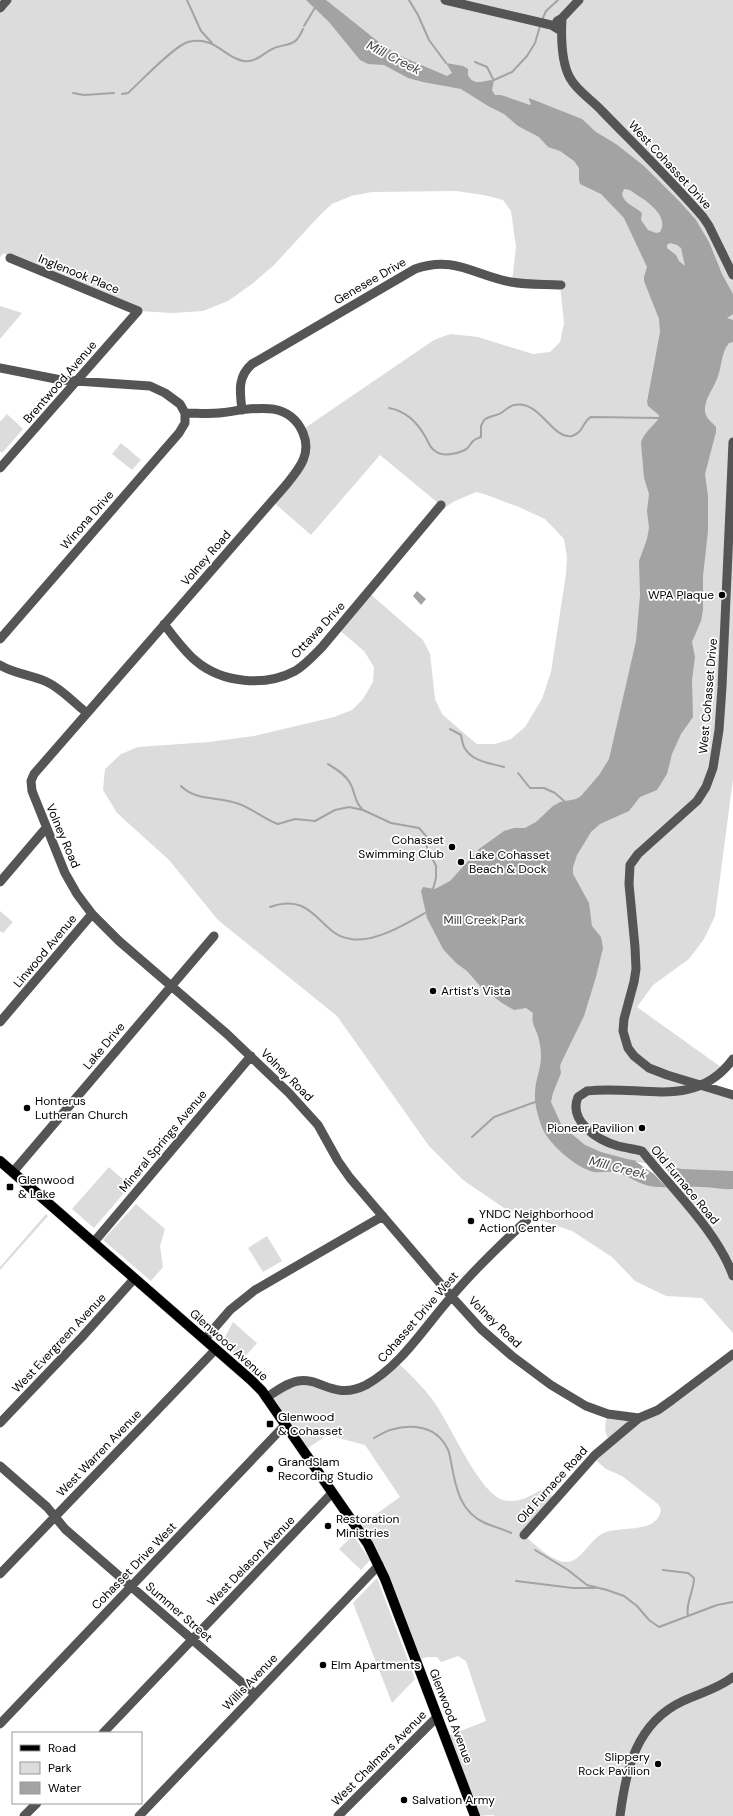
<svg xmlns="http://www.w3.org/2000/svg" width="733" height="1816" font-family="'DM Sans',sans-serif">
	<style>
		.green { fill: #dcdcdc }
		.water { fill: #a3a3a3; fill-rule: evenodd }
		.pier { fill: #fff }
		.lines { fill: none; stroke-linecap: round; stroke-linejoin: round }
		.stream { stroke: #a3a3a3; stroke-width: 2 }
		.major-casing { stroke: #dbdbdb; stroke-width: 11 }
		.minor { stroke: #555; stroke-width: 9 }
		.major { stroke: #000; stroke-width: 10 }
		.poi-dot { fill: #000; stroke: #fff; stroke-width: 1.5 }
		.labels { text-anchor: middle; stroke-width: 3.5; stroke-linejoin: round; paint-order: stroke }
		.street-label { font-size: 12px; fill: #000; stroke: #fff }
		.poi-label { font-size: 12px; fill: #000; stroke: #fff; text-anchor: start }
		.park-label { font-size: 12px; fill: #333; stroke: #fff }
		.water-label { font-size: 13px; font-style: italic; fill: #444; stroke: #fff }
	</style>
	<rect width="100%" height="100%" fill="#fff"/>
	<path class="green" d="M7 0H733V779L715 916 704 939 689 959 653 985 637 1007 725 1070 702 1084 733 1095V1333L702 1298 666 1296 635 1281 612 1257 572 1231 504 1208 463 1180 429 1146 337 1016 218 920 169 860 117 813 103 790 105 769 121 754 138 747 209 742 254 736 334 717 352 710 363 699 373 682 374 667 364 651 337 628 368 592 423 640 430 654 435 699 442 714 466 735 477 744H495L511 739 525 727 542 699 551 672 566 574 567 557 564 539 545 519 519 507 484 494 476 492 455 501 444 508 380 455 311 535 272 501 303 463 302 430 434 340 450 334 478 337 533 354 550 352 560 342 564 323 560 285 512 282 516 247 511 211 503 200 484 195 456 191 372 192 351 196 332 204 321 214 274 265 252 284 228 301 203 311 172 313 138 311 10 258 4 253 0 257V8Z
		M0 306 22 313 0 339Z
		M7 414 23 429 2 453 0 451V422Z
		M121 443 141 460 132 470 112 454Z
		M0 911 13 922 3 933 0 931Z
		M109 1167 130 1186 94 1228 72 1209Z
		M136 1204 165 1229 160 1246 163 1267 151 1281 103 1240Z
		M46 1214 48 1216 0 1270V1267Z
		M267 1236 282 1261 263 1272 248 1248Z
		M233 1322 257 1343 242 1360 223 1344 225 1337Z
		M733 1354V1816H495L493 1815 475 1816 445 1737 486 1721 466 1661 458 1656 441 1662 437 1657H427L416 1661 357 1528 400 1497 365 1445 328 1435 303 1451 266 1398 293 1382 355 1389 396 1361C409 1373 421 1385 432 1399 449 1421 478 1492 503 1500 519 1504 530 1496 543 1489L555 1499 524 1535C534 1544 550 1560 565 1562 582 1563 590 1537 606 1532 624 1526 658 1534 661 1509L658 1504 622 1476 606 1469 592 1457 610 1442C604 1432 604 1425 608 1414L638 1418Z
		M353 1535 370 1560 361 1570 339 1549Z
		M377 1578 415 1679 392 1703 353 1603Z"/>
	<path class="water" d="M306 0H326L380 43 398 55 447 76 452 73 446 63 463 66 468 69V75C474 87 484 80 494 80L492 90 495 95H501L530 105 531 104 529 100V98L582 119 596 132 616 144 644 166 681 203 696 220 709 242 722 274 733 294V314L727 318 733 320V342L729 343C721 352 722 367 717 379 713 389 704 400 705 411 706 419 711 421 716 427V432L705 474 708 496V531L703 576V610L701 621 692 642 695 657 692 680 693 717 681 734 672 754 667 774 657 790 640 797 629 811 600 824 591 832 577 855 573 867V874L589 903 592 926 601 937 603 948 596 977 584 1016 562 1061 560 1066 561 1073 553 1093 551 1102 562 1126 585 1145 601 1152 627 1159 682 1169 733 1171V1189C721 1190 712 1187 700 1187 683 1186 658 1190 643 1184 634 1181 627 1175 618 1173 610 1170 602 1173 594 1172 576 1168 547 1143 541 1125 538 1115 534 1103 535 1093 535 1081 541 1069 541 1057 541 1050 540 1043 538 1036 535 1027 531 1023 533 1013L526 1008 514 1010 502 1003 480 986 467 971 456 963 443 949 427 918 421 891 423 887 435 889 450 881 479 849 504 831 514 828H525L536 822 553 806 560 802 576 799 581 796 599 775 609 759 636 641 640 595 639 561 647 539 649 528 647 511 649 494 644 478 641 443C644 430 660 422 659 415L648 406 647 402 660 332 659 319 644 281V277L647 267 624 218 601 194 580 184 579 180V168L574 161 560 151 548 147 539 137 518 126 504 114 488 106 461 89 423 82 408 78 384 65 368 64 360 60 329 22ZM624 189C631 189 635 194 640 197 650 203 669 218 660 232L656 233 648 230 641 220 642 213C635 206 625 205 622 194ZM670 243 677 245 681 248 685 266 679 261 676 255 667 248V245Z
		M417 591 426 599 421 605 413 596Z"/>
	<path class="pier" d="M635 1161 664 1166 682 1189 667 1188 654 1174Z"/>
	<g class="lines">
		<path class="stream" d="M187 0 201 31 212 43
			M409 0 418 15 429 40 446 63
			M542 20 546 11 558 0
			M304 26 316 6
			M475 62 487 67 493 79
			M494 80 512 72 527 56 535 43 540 26
			M73 93 84 95 114 93
			M122 94 128 93C140 82 174 46 188 42 216 35 225 59 244 61 257 63 266 50 277 47 292 43 296 45 303 29
			M389 408C406 411 418 423 426 438 429 443 430 448 435 451 442 457 457 454 465 450 469 448 470 444 473 441 475 439 479 438 481 437V426L484 420C489 416 496 416 501 413 506 410 509 406 514 405 540 399 552 440 572 436 583 433 583 421 591 417L660 418
			M450 729 461 735C462 739 462 743 464 747 472 762 490 763 504 767
			M328 764C336 769 346 775 350 783 356 793 353 800 362 809
			M518 773 530 788H544L555 793 564 801
			M181 786C197 802 220 796 239 804 253 809 266 820 278 824L295 819 315 821 335 810 349 807 363 810 391 823 419 828 426 836 427 848 436 866V878L433 889
			M270 907C316 891 318 935 351 939 374 943 406 924 425 913
			M472 1137 494 1117 535 1102
			M374 1438C399 1422 436 1420 449 1452 455 1480 456 1510 485 1523 494 1527 503 1529 511 1533
			M535 1550 568 1570 587 1585 607 1590 624 1596 637 1606 649 1620 659 1627 717 1605 733 1602
			M663 1570 688 1573 694 1578C694 1591 685 1604 688 1616
			M516 1581 573 1588H595"/>
		<defs>
			<path id="major" d="M0 1161 251 1380 262 1391 368 1544 385 1579 475 1816"/>
		</defs>
		<use href="#major" class="major-casing"/>
		<path class="minor" d="M445 0 551 25 561 31
			M0 8 7 0
			M562 18C561 37 561 62 570 78 577 91 592 100 602 111 636 146 671 180 703 217L709 226 733 275
			M557 21 562 18 579 0
			M0 368 61 380 150 386 165 393 180 404 185 413
			M242 410C240 392 237 377 252 364L415 269C454 255 474 275 511 282 527 285 544 284 561 285
			M185 413C196 413 208 414 219 413 248 410 288 397 303 433 312 454 299 469 286 485L34 774 31 781 32 791 65 873 77 894 92 914 119 941 227 1034 289 1093 318 1125 338 1161 350 1178 451 1296 481 1329 512 1356 551 1385 586 1406 608 1414 639 1418
			M733 442 722 687 719 730 713 768 706 787 697 801 638 854 630 865 629 884 635 947 636 969 634 982 624 1019 623 1031 628 1048 634 1056 649 1068 667 1075 733 1095
			M0 468 138 311 10 258
			M164 624C174 637 184 651 196 661 222 683 265 687 295 671 305 665 313 656 322 647L441 505
			M0 639 179 433 185 423V413
			M0 665C15 674 32 675 47 682 62 689 74 703 87 713
			M0 882 46 828
			M0 1022 92 914
			M733 1059C695 1111 640 1084 587 1091L578 1097C568 1121 597 1140 618 1146 626 1148 634 1149 642 1151 671 1188 718 1232 733 1276
			M13 1172 214 936
			M94 1242 251 1056
			M205 1339 230 1310 255 1290 383 1216
			M266 1398C276 1391 287 1383 298 1381 321 1377 334 1401 366 1385 402 1365 425 1326 452 1296 475 1269 501 1244 527 1220
			M0 1423 82 1337 134 1279
			M0 1466 47 1507 65 1529 255 1694
			M524 1535 595 1455 639 1418 658 1410 672 1400 733 1354
			M0 1574 216 1349
			M0 1724 285 1425
			M103 1733 332 1493
			M24 1816 37 1803
			M139 1816 379 1565
			M338 1816 437 1717
			M620 1816C626 1769 636 1723 683 1701 700 1693 718 1689 733 1677"/>
		<use href="#major" class="major"/>
	</g>
	<g class="poi-dot">
		<circle cx="722" cy="595" r="4"/>
		<circle cx="452" cy="847" r="4"/>
		<circle cx="461" cy="862" r="4"/>
		<circle cx="433" cy="991" r="4"/>
		<circle cx="27" cy="1108" r="4"/>
		<circle cx="642" cy="1128" r="4"/>
		<rect x="6" y="1183" width="8" height="8" rx="2"/>
		<circle cx="471" cy="1221" r="4"/>
		<rect x="266" y="1420" width="8" height="8" rx="2"/>
		<circle cx="270" cy="1469" r="4"/>
		<circle cx="328" cy="1526" r="4"/>
		<circle cx="323" cy="1665" r="4"/>
		<circle cx="658" cy="1764" r="4"/>
		<circle cx="404" cy="1800" r="4"/>
	</g>
	<g class="labels">
		<g class="street-label">
			<text transform="translate(670 165) rotate(47)" y="4">West Cohasset Drive</text>
			<text transform="translate(79 274) rotate(22)" y="4">Inglenook Place</text>
			<text transform="translate(370 281) rotate(-30)" y="4">Genesee Drive</text>
			<text transform="translate(60 382) rotate(-49)" y="4">Brentwood Avenue</text>
			<text transform="translate(87 520) rotate(-49)" y="4">Winona Drive</text>
			<text transform="translate(206 558) rotate(-49)" y="4">Volney Road</text>
			<text transform="translate(318 630) rotate(-47)" y="4">Ottawa Drive</text>
			<text transform="translate(708 696) rotate(-85)" y="4">West Cohasset Drive</text>
			<text transform="translate(63 836) rotate(67)" y="4">Volney Road</text>
			<text transform="translate(45 951) rotate(-50)" y="4">Linwood Avenue</text>
			<text transform="translate(104 1046) rotate(-50)" y="4">Lake Drive</text>
			<text transform="translate(287 1075) rotate(45)" y="4">Volney Road</text>
			<text transform="translate(163 1141) rotate(-50)" y="4">Mineral Springs Avenue</text>
			<text transform="translate(685 1185) rotate(50)" y="4">Old Furnace Road</text>
			<text transform="translate(418 1317) rotate(-49)" y="4">Cohasset Drive West</text>
			<text transform="translate(495 1322) rotate(44)" y="4">Volney Road</text>
			<text transform="translate(59 1343) rotate(-47)" y="4">West Evergreen Avenue</text>
			<text transform="translate(229 1345) rotate(42)" y="4">Glenwood Avenue</text>
			<text transform="translate(99 1453) rotate(-46)" y="4">West Warren Avenue</text>
			<text transform="translate(552 1485) rotate(-48)" y="4">Old Furnace Road</text>
			<text transform="translate(251 1561) rotate(-46)" y="4">West Delason Avenue</text>
			<text transform="translate(134 1566) rotate(-46)" y="4">Cohasset Drive West</text>
			<text transform="translate(179 1612) rotate(41)" y="4">Summer Street</text>
			<text transform="translate(250 1682) rotate(-46)" y="4">Willis Avenue</text>
			<text transform="translate(451 1716) rotate(69)" y="4">Glenwood Avenue</text>
			<text transform="translate(379 1758) rotate(-45)" y="4">West Chalmers Avenue</text>
		</g>
		<g class="poi-label">
			<text x="714" y="599" text-anchor="end">WPA Plaque</text>
			<text x="444" y="844" text-anchor="end">Cohasset<tspan x="444" dy="14">Swimming Club</tspan></text>
			<text x="469" y="859">Lake Cohasset<tspan x="469" dy="14">Beach &amp; Dock</tspan></text>
			<text x="441" y="995">Artist's Vista</text>
			<text x="35" y="1105">Honterus<tspan x="35" dy="14">Lutheran Church</tspan></text>
			<text x="634" y="1132" text-anchor="end">Pioneer Pavilion</text>
			<text x="18" y="1184">Glenwood<tspan x="18" dy="14">&amp; Lake</tspan></text>
			<text x="479" y="1218">YNDC Neighborhood<tspan x="479" dy="14">Action Center</tspan></text>
			<text x="278" y="1421">Glenwood<tspan x="278" dy="14">&amp; Cohasset</tspan></text>
			<text x="278" y="1466">GrandSlam<tspan x="278" dy="14">Recording Studio</tspan></text>
			<text x="336" y="1523">Restoration<tspan x="336" dy="14">Ministries</tspan></text>
			<text x="331" y="1669">Elm Apartments</text>
			<text x="650" y="1761" text-anchor="end">Slippery<tspan x="650" dy="14">Rock Pavilion</tspan></text>
			<text x="412" y="1804">Salvation Army</text>
		</g>
		<g class="park-label">
			<text x="484" y="924">Mill Creek Park</text>
		</g>
		<g class="water-label">
			<text transform="translate(394 57) rotate(27)" y="5">Mill Creek</text>
			<text transform="translate(618 1167) rotate(14)" y="5">Mill Creek</text>
		</g>
	</g>
	<rect x="12" y="1732" width="130" height="72" fill="#ffffff" stroke="#999999"/>
	<rect x="20" y="1745" width="20" height="6" fill="#000000" stroke="#999999"/>
	<text x="48" y="1752" font-size="12" fill="#000000">Road</text>
	<rect x="20" y="1762" width="20" height="12" fill="#dcdcdc" stroke="#999999"/>
	<text x="48" y="1772" font-size="12" fill="#000000">Park</text>
	<rect x="20" y="1782" width="20" height="12" fill="#a3a3a3" stroke="#999999"/>
	<text x="48" y="1792" font-size="12" fill="#000000">Water</text>
</svg>
